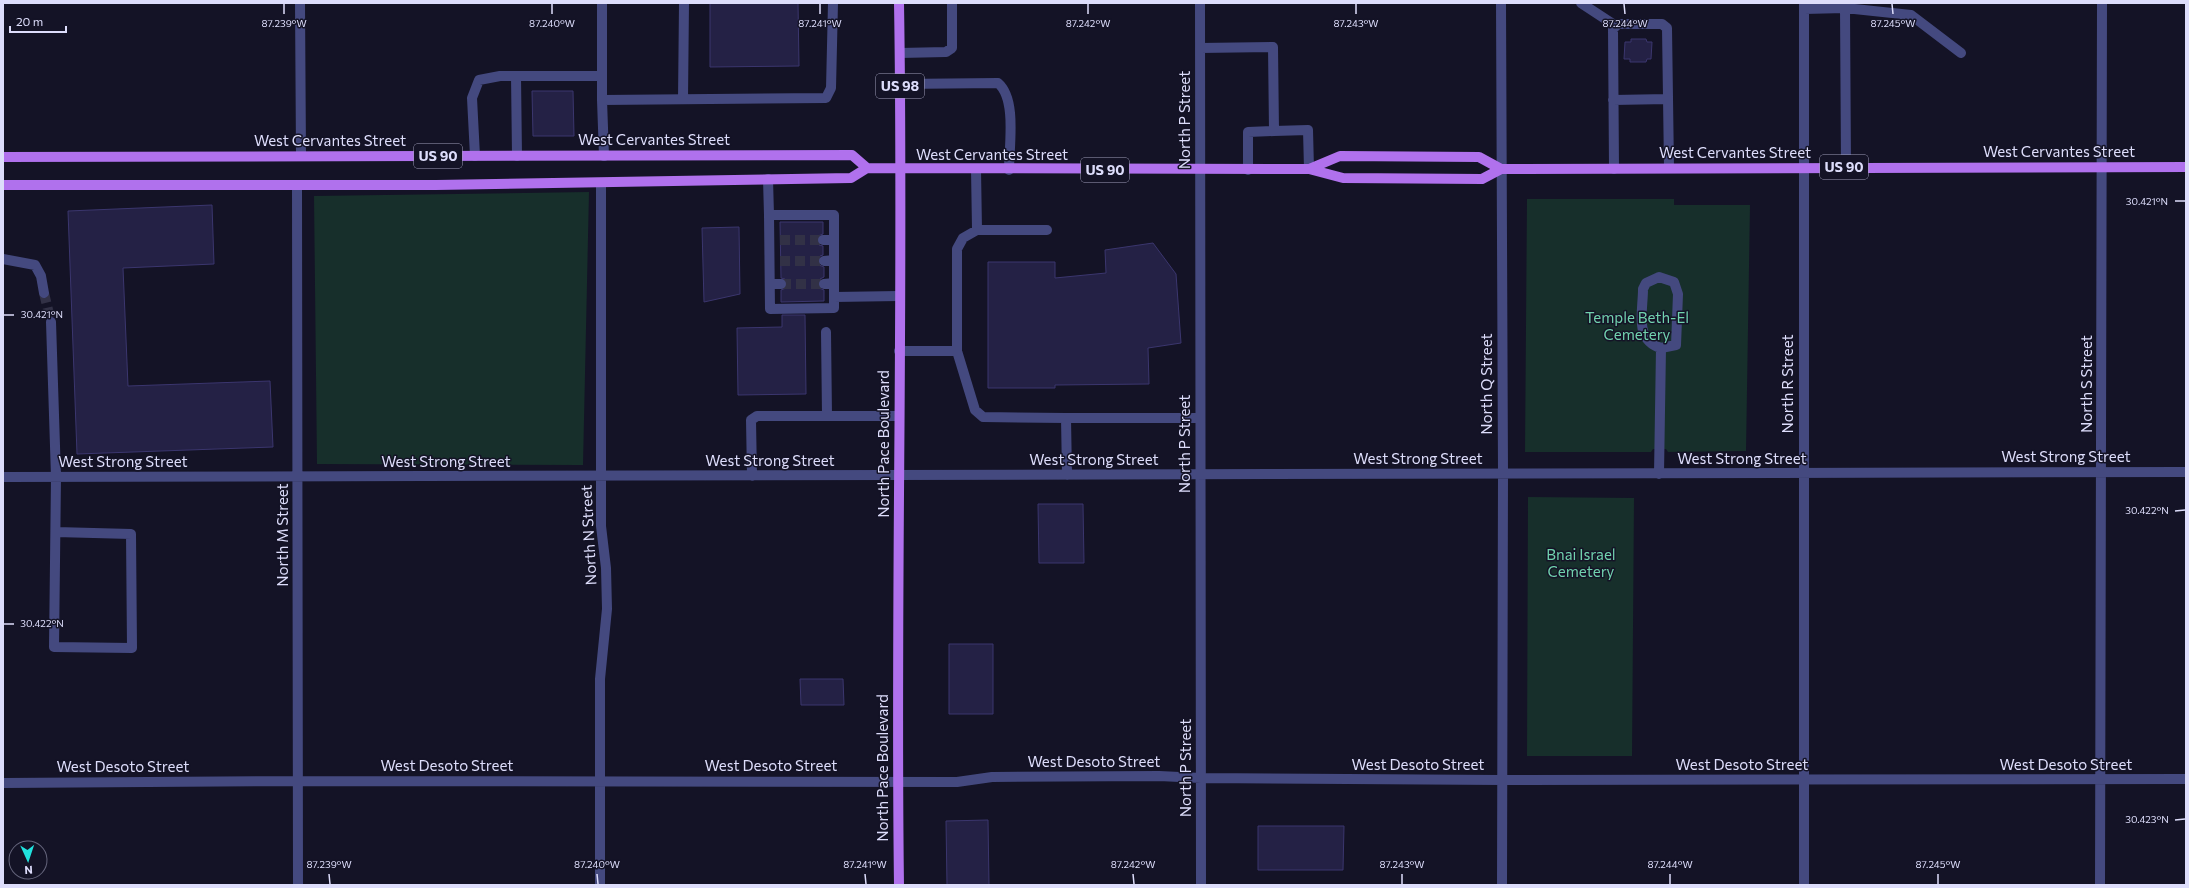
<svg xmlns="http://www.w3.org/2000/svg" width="2189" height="888" font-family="Commissioner,sans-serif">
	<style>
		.green { fill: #172f2b }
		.building { fill: #242145; stroke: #3b366e }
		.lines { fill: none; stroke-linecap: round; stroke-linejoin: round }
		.minor-tunnel { stroke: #323146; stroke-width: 10; stroke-dasharray: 10 5; stroke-linecap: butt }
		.minor { stroke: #44497f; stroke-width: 10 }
		.major { stroke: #b071ed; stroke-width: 10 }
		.ticks { fill: none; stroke: #ddddfb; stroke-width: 1.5 }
		.labels { text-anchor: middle; stroke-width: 3; stroke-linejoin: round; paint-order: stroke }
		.shield { fill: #141326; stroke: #a1a0bb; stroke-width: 1 }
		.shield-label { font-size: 14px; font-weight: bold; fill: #ddddfb }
		.street-label { font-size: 15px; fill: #ddddfb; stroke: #141326 }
		.park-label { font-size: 15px; fill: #71d2ae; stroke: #141326 }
		.ticks-label { font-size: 10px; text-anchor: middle; fill: #ddddfb; stroke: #141326; stroke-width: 3; stroke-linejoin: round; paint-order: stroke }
	</style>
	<rect width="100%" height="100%" fill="#141326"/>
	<path class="green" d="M589 192 583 465 317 464 314 196Z
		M1527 199H1674V205H1750L1746 451 1668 452 1666 449H1653L1651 452H1525Z
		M1528 497 1634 498 1632 756H1527Z"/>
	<path class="building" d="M710 3H798L799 66 710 67Z
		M1631 39H1646L1647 42H1652L1651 59H1647L1646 62H1630V59H1624L1625 42H1631Z
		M532 91H573L574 136H533Z
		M212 205 214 264 123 268 128 386 270 381 273 447 77 454 68 211Z
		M780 222H823V234L818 236 817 240 819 245 823 246V255L820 256 818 261 819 265 824 267V277L820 279 818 284 819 288 824 290V301L781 302V290L786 288 787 284 785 279 781 278Z
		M739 227 740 294 704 302 702 228Z
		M1153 243 1176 274 1181 343 1148 348 1149 384 1055 385V388H988V262H1055V278L1106 273 1105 250Z
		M782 315H805L806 394 738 395 737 328 782 327Z
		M1038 504H1083L1084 563H1039Z
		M949 644H993V714H949Z
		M800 679H843L844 705H801Z
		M988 820 989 885H947L946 821Z
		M1258 826H1344L1343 870H1258Z"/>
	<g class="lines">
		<path class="minor-tunnel" d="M780 240H823
			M780 261H824
			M781 284H824
			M44 293 51 322"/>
		<path class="minor" d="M300 3 301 156
			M602 3V100L604 156
			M1200 3 1201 885
			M1501 3 1503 474 1502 885
			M1581 3 1616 26
			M1804 3V885
			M1845 8 1846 167
			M1804 9 1845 8 1911 15 1961 53
			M1200 48 1273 47 1274 131 1308 130 1309 169
			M900 53 946 52 952 48V3
			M516 76 517 156
			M900 84 998 83C1017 99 1009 146 1009 170
			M683 99 684 3
			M602 100 826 98 831 88 833 3
			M1613 100 1668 99
			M475 156 472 98 479 80 500 76H602
			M1614 169 1613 29 1618 24H1662L1667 28 1669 168
			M1248 170V132L1274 131
			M768 179 769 215
			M297 186 298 885
			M769 215H834V308L770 309Z
			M977 230H1047
			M823 240H834
			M3 259 35 265 41 276 44 293
			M824 261 834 260
			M770 284H781
			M824 284 834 283
			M834 297 899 296
			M51 322 56 477 54 647 132 648 131 534 56 532
			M826 332 827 416
			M899 351H957L975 410 983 417 1066 418
			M957 351V249L963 238 977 230 976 169
			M1659 474 1661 348C1634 340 1643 312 1643 289L1646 283 1659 277 1674 282 1678 294 1676 345 1661 348
			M1067 475 1066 418H1200
			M752 476 751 420 757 416H899
			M3 477 2186 472
			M3 783 298 781 957 782 992 777 1159 776 1201 778 1501 780 2186 779
			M600 885V679L607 609 606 568 601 526V183
			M2100 885 2102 3"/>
		<path class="major" d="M3 157 852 155 867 168
			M1309 169 1340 156 1479 157 1501 169
			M3 185H436L851 178 867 168 1309 169 1343 178 1482 179 1501 169 2186 167
			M899 885C895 591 904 297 899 3"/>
	</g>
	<path class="ticks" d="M284 4V14M552 4V14M820 4V14M1088 4V14M1356 4V14M1624 4 1625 14M1892 4 1893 14M2175 201H2185M4 315H14M2175 511 2185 510M4 624H14M2175 820 2185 819M329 874 330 884M597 874 598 884M865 874 866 884M1133 874 1134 884M1402 874V884M1670 874V884M1938 874V884"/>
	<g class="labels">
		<g class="shield">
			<rect x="876" y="74" width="48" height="24" rx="3"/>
			<rect x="414" y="144" width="48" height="24" rx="3"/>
			<rect x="1820" y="155" width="48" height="24" rx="3"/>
			<rect x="1081" y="158" width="48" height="24" rx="3"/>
		</g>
		<g class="shield-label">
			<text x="900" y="91">US 98</text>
			<text x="438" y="161">US 90</text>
			<text x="1844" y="172">US 90</text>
			<text x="1105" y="175">US 90</text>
		</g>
		<g class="street-label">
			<text transform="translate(1185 120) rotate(-90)" y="5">North P Street</text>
			<text x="654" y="145">West Cervantes Street</text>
			<text x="330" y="146">West Cervantes Street</text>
			<text x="2059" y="157">West Cervantes Street</text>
			<text x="1735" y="158">West Cervantes Street</text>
			<text x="992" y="160">West Cervantes Street</text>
			<text transform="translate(1487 384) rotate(-90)" y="5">North Q Street</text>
			<text transform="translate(1788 384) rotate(-90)" y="5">North R Street</text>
			<text transform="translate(2087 384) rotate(-90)" y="5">North S Street</text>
			<text transform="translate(884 444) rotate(-90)" y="5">North Pace Boulevard</text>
			<text transform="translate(1185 444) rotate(-90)" y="5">North P Street</text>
			<text x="2066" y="462">West Strong Street</text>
			<text x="1418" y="464">West Strong Street</text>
			<text x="1742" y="464">West Strong Street</text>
			<text x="1094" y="465">West Strong Street</text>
			<text x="770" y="466">West Strong Street</text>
			<text x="123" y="467">West Strong Street</text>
			<text x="446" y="467">West Strong Street</text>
			<text transform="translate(283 535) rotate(-90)" y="5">North M Street</text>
			<text transform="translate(589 535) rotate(-93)" y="5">North N Street</text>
			<text x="1094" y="767">West Desoto Street</text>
			<text x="1418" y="770">West Desoto Street</text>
			<text x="1742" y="770">West Desoto Street</text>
			<text x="2066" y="770">West Desoto Street</text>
			<text x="447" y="771">West Desoto Street</text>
			<text x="771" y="771">West Desoto Street</text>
			<text x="123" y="772">West Desoto Street</text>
			<text transform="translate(883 768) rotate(-90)" y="5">North Pace Boulevard</text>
			<text transform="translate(1186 768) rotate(-90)" y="5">North P Street</text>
		</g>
		<g class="park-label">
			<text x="1637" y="323">Temple Beth-El<tspan x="1637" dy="17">Cemetery</tspan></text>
			<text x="1581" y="560">Bnai Israel<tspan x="1581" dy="17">Cemetery</tspan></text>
		</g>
	</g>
	<g class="ticks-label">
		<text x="284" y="27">87.239°W</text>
		<text x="552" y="27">87.240°W</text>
		<text x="820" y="27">87.241°W</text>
		<text x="1088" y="27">87.242°W</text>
		<text x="1356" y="27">87.243°W</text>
		<text x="1893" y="27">87.245°W</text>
		<text x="1625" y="27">87.244°W</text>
		<text x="2147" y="205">30.421°N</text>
		<text x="42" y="318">30.421°N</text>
		<text x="2147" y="514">30.422°N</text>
		<text x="42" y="627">30.422°N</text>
		<text x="2147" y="823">30.423°N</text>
		<text x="329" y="868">87.239°W</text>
		<text x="597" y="868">87.240°W</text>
		<text x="865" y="868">87.241°W</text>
		<text x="1133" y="868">87.242°W</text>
		<text x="1402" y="868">87.243°W</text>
		<text x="1670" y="868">87.244°W</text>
		<text x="1938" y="868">87.245°W</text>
	</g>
	<rect width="2189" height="888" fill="none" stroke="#ddddfb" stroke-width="8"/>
	<g transform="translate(28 860) rotate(177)"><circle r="19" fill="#141326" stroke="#64647b"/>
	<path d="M0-3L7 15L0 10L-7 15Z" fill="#21e2de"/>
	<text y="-6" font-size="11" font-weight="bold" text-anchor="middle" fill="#ddddfb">N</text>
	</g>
	<path d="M10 26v6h56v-6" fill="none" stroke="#ddddfb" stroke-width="2"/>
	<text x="16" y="26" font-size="12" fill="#ddddfb" stroke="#141326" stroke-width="3" paint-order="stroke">20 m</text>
</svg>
